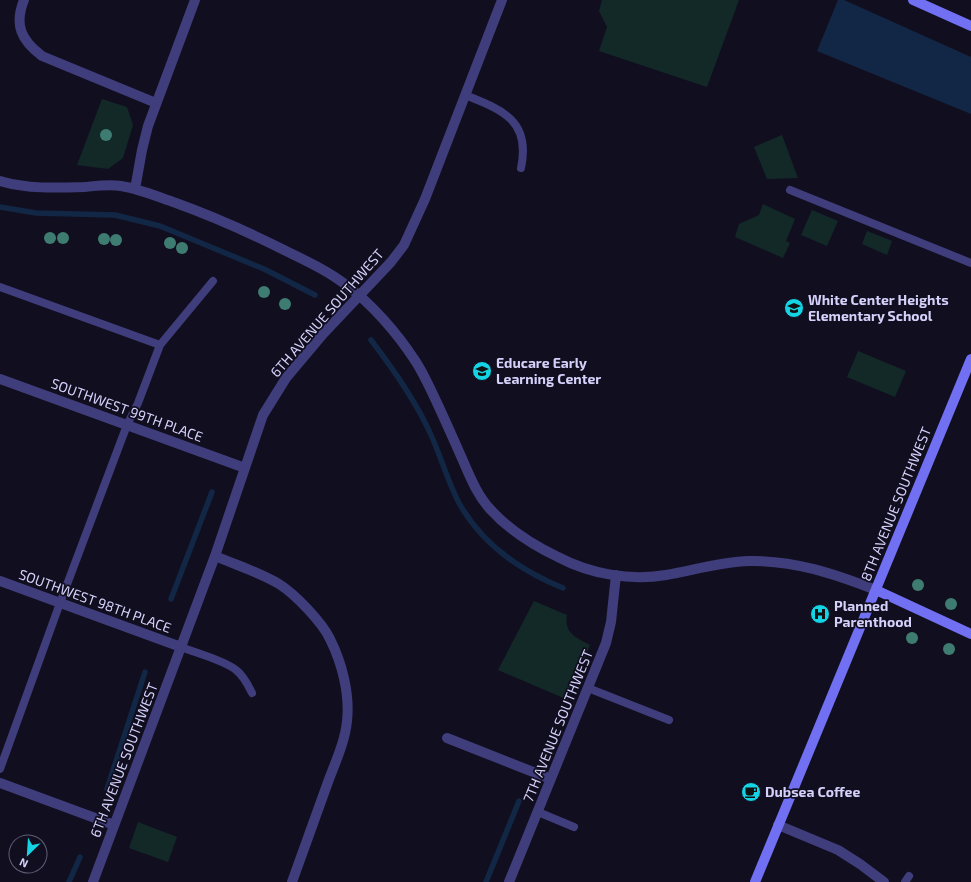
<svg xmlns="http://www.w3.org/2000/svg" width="971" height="882" font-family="'Exo 2',sans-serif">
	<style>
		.green { fill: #122928 }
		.water { fill: #122745 }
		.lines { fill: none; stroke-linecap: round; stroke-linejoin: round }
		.stream { stroke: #122745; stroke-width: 5.5 }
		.lane { stroke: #3f3d7b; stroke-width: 8 }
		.street { stroke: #3f3d7b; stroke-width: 10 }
		.secondary { stroke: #7170f3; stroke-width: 10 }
		.tree { fill: #3e7c72 }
		.labels { text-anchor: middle; stroke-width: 3.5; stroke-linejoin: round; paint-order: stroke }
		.poi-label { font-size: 14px; font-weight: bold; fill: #d5d1fb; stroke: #110f1f; text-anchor: start }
		.street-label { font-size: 14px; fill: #d5d1fb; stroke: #110f1f }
	</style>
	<rect width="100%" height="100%" fill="#110f1f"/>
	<path class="green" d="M602 0H739L707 87 599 51 607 27 599 11Z
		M102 99 127 107 133 125 123 158 108 169 77 165Z
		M782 135 798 178 767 179 754 147Z
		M763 204 795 219 786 241 790 243 783 258 735 237 739 224 759 215Z
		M812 210 838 221 827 246 801 235Z
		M867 231 892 241 887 255 862 244Z
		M858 351 906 371 895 397 847 377Z
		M534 601 567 615C564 634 576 637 590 645L568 700 498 670Z
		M138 822 177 837 168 862 129 848Z"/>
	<path class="water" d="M838 0H844L971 57V114L817 51Z"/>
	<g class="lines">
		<path class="stream" d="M0 207 36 213 115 215 160 226 264 269 315 295
			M371 340C394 370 416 401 431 435 441 457 448 482 459 503 482 544 521 571 563 588
			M171 599 212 492
			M107 789 145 672
			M69 882 80 857
			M486 882 519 801"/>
		<path class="lane" d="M465 95C503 110 531 121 521 168
			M790 190 971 263
			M0 287 160 345
			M181 647C196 653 224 660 236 670 244 676 248 685 252 693
			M588 688 669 720
			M0 769 60 603 127 425 138 403 160 345 213 281
			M538 812 574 827
			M905 882 909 876"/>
		<path class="street" d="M24 0C14 25 21 40 42 56L156 103
			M0 181C27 189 56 188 84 187 96 186 109 184 121 186 140 189 158 197 176 203 212 216 248 232 282 249 304 260 327 270 346 285 372 304 397 333 414 359 419 366 423 374 427 382 440 408 452 436 464 463 471 479 478 496 490 509 509 530 533 545 558 557 590 574 630 581 666 575 694 570 720 562 749 561 794 560 835 574 876 590
			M135 189 142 150 148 126 195 0
			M0 379 245 468
			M215 556C236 565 259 572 279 584 295 594 322 622 330 639 342 663 350 694 347 721 345 742 335 763 328 782 316 815 304 849 292 882
			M0 581 181 647
			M447 738 551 779
			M0 783 114 825
			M778 825 838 850 860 864 884 882
			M93 882 215 556 263 415 286 378 323 334 391 262 404 245 425 199 502 0
			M509 882 606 643 611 622 616 575"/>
		<path class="secondary" d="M913 0 971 26
			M876 590 971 634
			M755 882 971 359"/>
	</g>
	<g class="tree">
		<circle cx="106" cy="135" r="6"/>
		<circle cx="50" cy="238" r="6"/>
		<circle cx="63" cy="238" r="6"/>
		<circle cx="104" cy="239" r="6"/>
		<circle cx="116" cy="240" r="6"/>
		<circle cx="170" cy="243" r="6"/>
		<circle cx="182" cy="248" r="6"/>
		<circle cx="264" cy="292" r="6"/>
		<circle cx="285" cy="304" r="6"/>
		<circle cx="918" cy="585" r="6"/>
		<circle cx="951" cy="604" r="6"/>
		<circle cx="912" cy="638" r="6"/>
		<circle cx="949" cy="649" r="6"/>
	</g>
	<defs>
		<symbol id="school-disc" viewBox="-11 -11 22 22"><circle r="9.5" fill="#13d3e5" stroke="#110f1f"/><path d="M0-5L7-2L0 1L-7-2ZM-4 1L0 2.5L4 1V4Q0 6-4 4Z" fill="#111"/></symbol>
		<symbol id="hospital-disc" viewBox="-11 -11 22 22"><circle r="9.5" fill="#13d3e5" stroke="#110f1f"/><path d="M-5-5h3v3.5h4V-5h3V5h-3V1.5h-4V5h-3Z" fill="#111"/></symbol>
		<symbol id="cafe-disc" viewBox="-11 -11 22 22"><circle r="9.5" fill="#13d3e5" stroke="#110f1f"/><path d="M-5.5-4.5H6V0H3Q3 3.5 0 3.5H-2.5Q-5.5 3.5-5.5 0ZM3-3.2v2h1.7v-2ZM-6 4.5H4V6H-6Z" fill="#111"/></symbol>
	</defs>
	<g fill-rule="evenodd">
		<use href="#school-disc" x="783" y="297" width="22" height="22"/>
		<use href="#school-disc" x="471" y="360" width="22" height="22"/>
		<use href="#hospital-disc" x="809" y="603" width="22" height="22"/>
		<use href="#cafe-disc" x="740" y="781" width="22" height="22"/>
	</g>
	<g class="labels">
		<g class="poi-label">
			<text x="808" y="305">White Center Heights<tspan x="808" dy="16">Elementary School</tspan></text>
			<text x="496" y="368">Educare Early<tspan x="496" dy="16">Learning Center</tspan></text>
			<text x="834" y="611">Planned<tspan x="834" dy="16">Parenthood</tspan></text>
			<text x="765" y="797">Dubsea Coffee</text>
		</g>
		<g class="street-label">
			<text transform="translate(327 313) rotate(-49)" y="5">6TH AVENUE SOUTHWEST</text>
			<text transform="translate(127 410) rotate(20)" y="5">SOUTHWEST 99TH PLACE</text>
			<text transform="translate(896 504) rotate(-68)" y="5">8TH AVENUE SOUTHWEST</text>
			<text transform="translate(95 601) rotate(20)" y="5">SOUTHWEST 98TH PLACE</text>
			<text transform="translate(558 726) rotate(-68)" y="5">7TH AVENUE SOUTHWEST</text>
			<text transform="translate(124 760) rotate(-69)" y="5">6TH AVENUE SOUTHWEST</text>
		</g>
	</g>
	<g transform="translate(28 854) rotate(205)"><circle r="19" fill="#110f1f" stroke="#5f5d77"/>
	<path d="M0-3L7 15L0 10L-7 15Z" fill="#13d3e5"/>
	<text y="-6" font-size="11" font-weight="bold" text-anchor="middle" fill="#d5d1fb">N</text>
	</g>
</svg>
